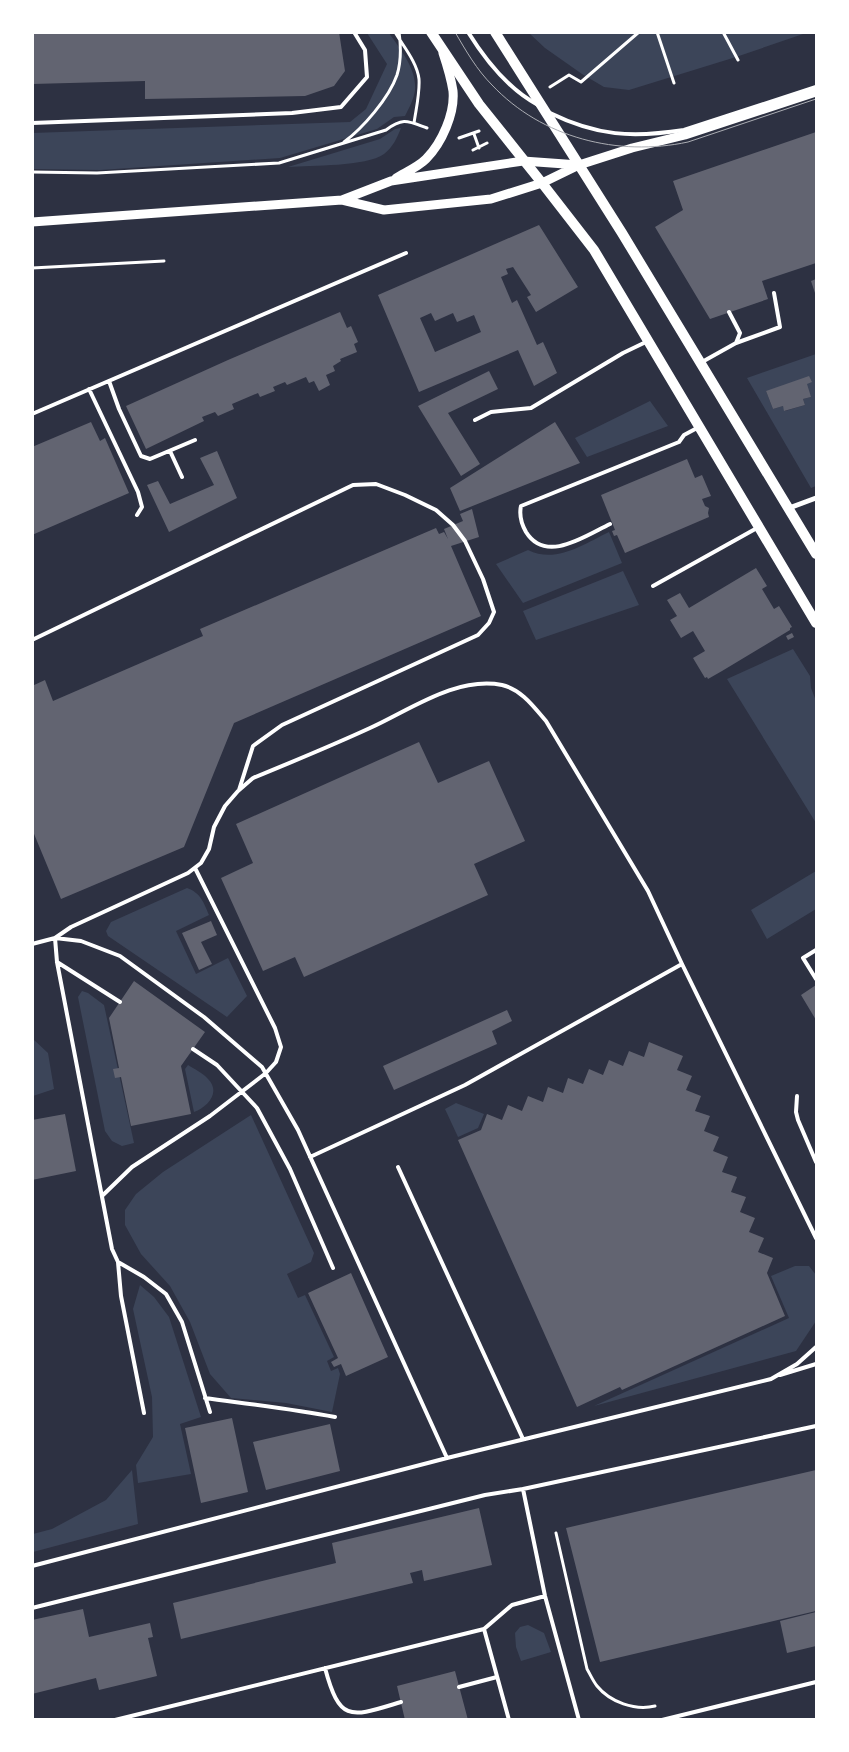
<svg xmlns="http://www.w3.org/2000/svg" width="849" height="1752" font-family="'Nunito Sans',sans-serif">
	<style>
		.green { fill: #3c4559; fill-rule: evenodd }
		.building { fill: #626471; fill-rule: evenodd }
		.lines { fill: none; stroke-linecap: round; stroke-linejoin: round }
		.path { stroke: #fff; stroke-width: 3 }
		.service { stroke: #fff; stroke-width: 4 }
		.minor { stroke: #fff; stroke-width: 5 }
		.tertiary { stroke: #fff; stroke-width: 9 }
		.secondary { stroke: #fff; stroke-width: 10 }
		.tram { stroke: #abadb3; stroke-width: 1 }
	</style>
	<rect width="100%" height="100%" fill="#2d3142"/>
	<path class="green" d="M367 33H389C400 49 417 69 415 90 414 99 409 108 405 116L394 117 377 129 280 158 100 170 33 169 32 133 350 122 366 109 387 64Z
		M529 33H806L736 57 629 90 604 87 582 74 545 48Z
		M401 128C397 138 393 147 384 154 366 167 311 165 288 167L380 139 395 129Z
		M816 354V486L811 488 747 378ZM766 391 811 397 803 399 805 405 785 411 783 406 773 409Z
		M650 401 668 426 587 457 575 438Z
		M609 532 622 563 523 603 496 564 528 550C556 564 584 544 609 532Z
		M623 571 639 605 536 640 523 611Z
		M793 649 810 676 811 688 816 701V823L727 679Z
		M816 871V909L767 939 751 910Z
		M187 888C201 893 204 903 209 915L176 931 196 974 228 958 247 996 227 1017 108 936 106 931 111 922Z
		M82 991 88 993 104 1005 134 1143 122 1146 112 1141 105 1131 78 997Z
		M33 1039 48 1053 54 1089 33 1096Z
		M188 1065C194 1069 203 1073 208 1079 221 1092 208 1107 194 1112L185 1069Z
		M456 1103 484 1114 478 1128 458 1137 445 1109Z
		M251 1115 314 1253 311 1262 287 1274 298 1298 305 1295 334 1357 327 1361 331 1371 338 1368 340 1374 332 1412 286 1403 231 1398 210 1374 190 1322 170 1286 141 1254 125 1225V1210L136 1194 163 1172Z
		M795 1266H809L816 1275V1321L796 1351 594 1406 789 1318 771 1276Z
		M140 1285 154 1297 169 1317 201 1417 180 1424 191 1474 138 1483 136 1465 153 1437 152 1397 133 1309Z
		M132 1470 138 1524 33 1552V1534L52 1529 106 1500Z
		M528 1625 544 1633 551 1652 521 1661 516 1647 515 1633 520 1627Z"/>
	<path class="building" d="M32 32H339L345 71 334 86 305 96 145 99V81L32 84Z
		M816 132V263L762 281 768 299 710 319 655 227 683 210 673 181Z
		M539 225 578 287 536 312 527 297 531 295 513 267 506 269 508 274 501 277 512 303 517 300 537 345 543 342 557 373 534 386 518 350 419 392 378 295ZM431 313 435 321 453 313 457 322 474 315 481 332 435 352 420 318Z
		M816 279V296L811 281Z
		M340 312 347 328 351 326 358 342 354 344 357 352 340 359 341 361 333 366 335 371 326 375 330 385 319 391 314 381 309 383 306 377 287 385 285 382 273 387 275 391 260 397 258 393 232 404 234 409 218 416 215 412 202 417 204 421 146 449 126 406 228 360Z
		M489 371 498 389 448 413 480 464 461 476 418 406Z
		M809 376 812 382 807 384 811 397 803 399 805 405 784 411 783 406 773 409 766 391Z
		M91 422 100 441 105 438 129 493 32 535V447Z
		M555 422 580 463 460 511 450 488Z
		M217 451 237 498 169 532 147 485 158 481 170 504 214 485 200 458Z
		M687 459 695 478 702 475 711 496 702 499 705 506 709 508 708 513 709 517 625 553 617 535 614 536 612 531 615 530 601 495Z
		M472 509 479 537 451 546 481 616 234 723 184 847 61 899 32 829V686L45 680 53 701 203 636 200 629 436 528 439 534 444 532 448 539 444 529 463 521 460 514Z
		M756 568 767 586 762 589 774 609 779 606 792 627 790 628V630L722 671 708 679 707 677 705 678 693 658 705 651 693 631 681 638 670 620 677 616 667 600 680 593 689 608Z
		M792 633 794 637 788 640 786 636Z
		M419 742 438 783 489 761 525 841 474 864 488 895 304 977 295 957 263 971 221 878 253 863 236 824Z
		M211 921 217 935 201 942 212 964 199 970 182 933Z
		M134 981 205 1032 181 1066 191 1114 131 1126 121 1077 115 1078 113 1069 119 1068 109 1018Z
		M816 985V1020L801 995Z
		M507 1010 512 1021 492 1031 497 1044 394 1090 383 1066Z
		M649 1042 683 1056 677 1070 692 1076 686 1090 701 1096 695 1111 710 1116 704 1131 719 1137 713 1151 728 1157 722 1172 737 1177 731 1192 746 1197 740 1212 755 1218 749 1232 764 1238 758 1252 773 1258 767 1273 785 1316 622 1390 620 1387 577 1407 458 1140 481 1130 487 1114 502 1120 508 1105 522 1111 528 1096 543 1102 548 1087 563 1093 568 1078 583 1084 589 1069 603 1075 609 1060 623 1066 629 1051 644 1057Z
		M65 1114 76 1171 32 1180V1120Z
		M351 1273 388 1357 346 1376 341 1364 334 1367 331 1362 338 1358 308 1293Z
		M232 1418 248 1492 201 1503 185 1428Z
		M330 1424 340 1471 266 1490 253 1442Z
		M816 1470V1611L600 1662 566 1528Z
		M479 1508 492 1565 424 1581 422 1570 410 1573 413 1583 181 1639 173 1603 336 1563 332 1543Z
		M83 1609 89 1637 150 1623 153 1637 148 1638 157 1676 99 1690 96 1678 32 1694V1620Z
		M816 1612V1646L787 1653 780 1621Z
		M455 1671 468 1720H405L397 1686Z"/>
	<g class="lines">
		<path class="path" d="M395 32C403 46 417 62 419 79 420 93 416 109 414 123
			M657 32 674 83
			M723 32 738 60
			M550 87 569 75 581 82 639 32
			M474 134 479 148
			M459 138 479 131
			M344 142C363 128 389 98 397 75 401 62 401 46 399 32
			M473 150 487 143
			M32 172 97 173 279 163 386 130C403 117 408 121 427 128
			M32 268 164 261
			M556 1533 587 1669C590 1674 593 1681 597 1686 610 1702 635 1711 655 1706"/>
		<path class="service" d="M468 32C486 61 508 89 538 105
			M550 113C597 136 632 138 684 130L816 87
			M32 123 292 113 341 107 367 77 365 50 354 32
			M736 343 780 327 774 293
			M702 362 736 343 740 333 729 312
			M109 381 119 409 141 456 150 459 195 440
			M89 389 138 492 142 507 137 515
			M32 414 406 253
			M475 420 491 412 531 408 623 353 648 341
			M170 451 182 477
			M610 524C585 536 546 564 526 532 521 523 519 515 521 506L679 442 684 435 699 427
			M653 586 757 528
			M32 640 353 485 376 484 405 495 436 510 453 525 465 541 483 579 494 612 489 623 478 635 282 725 253 746 239 790
			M55 938 71 927 188 873 201 863 209 849 214 827 225 806 238 791 253 778C292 762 331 746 370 728 410 710 456 676 502 685 521 689 534 707 546 721L648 891 682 964 816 1238
			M32 944 55 938 57 962 112 1249 118 1262 144 1277 166 1294 182 1322 210 1412
			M816 950 803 958 816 979
			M57 962 120 1002
			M193 1049 217 1065 257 1108 290 1169 333 1268
			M797 1096 796 1112 798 1120 816 1162
			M310 1157 465 1085 682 964
			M398 1167 523 1439
			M102 1196 132 1167 210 1116 266 1073 276 1062 281 1047 275 1028 195 868
			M118 1262 121 1296 144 1413
			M780 1375 816 1364
			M205 1398C249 1404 292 1409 335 1417
			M447 1458 771 1379 797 1364 816 1347
			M32 1566 447 1458 298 1130 262 1067 204 1017 120 956 81 941 55 938
			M32 1608 485 1495 523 1489
			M325 1668C340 1724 351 1717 401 1702
			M459 1687 497 1677
			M115 1720 484 1629
			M509 1720 484 1629 512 1605 545 1596
			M579 1720 545 1596 523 1489 816 1426
			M662 1720 816 1682"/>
		<path class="minor" d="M789 508 816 498"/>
		<path class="tertiary" d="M396 178C406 172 418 167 426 159 442 143 455 113 453 91 451 78 447 65 443 53
			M342 200 384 210 491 199 542 183 579 165 632 148 685 135 816 92
			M32 222 342 200 391 181 523 161 579 165"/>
		<path class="secondary" d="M431 32 479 104 542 183 594 250 816 623
			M495 32 622 233 816 554"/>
		<path class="tram" d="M455 32C466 51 477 70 492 85 542 138 618 157 688 142L816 99"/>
	</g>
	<rect width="849" height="1752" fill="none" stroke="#ffffff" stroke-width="68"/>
</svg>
